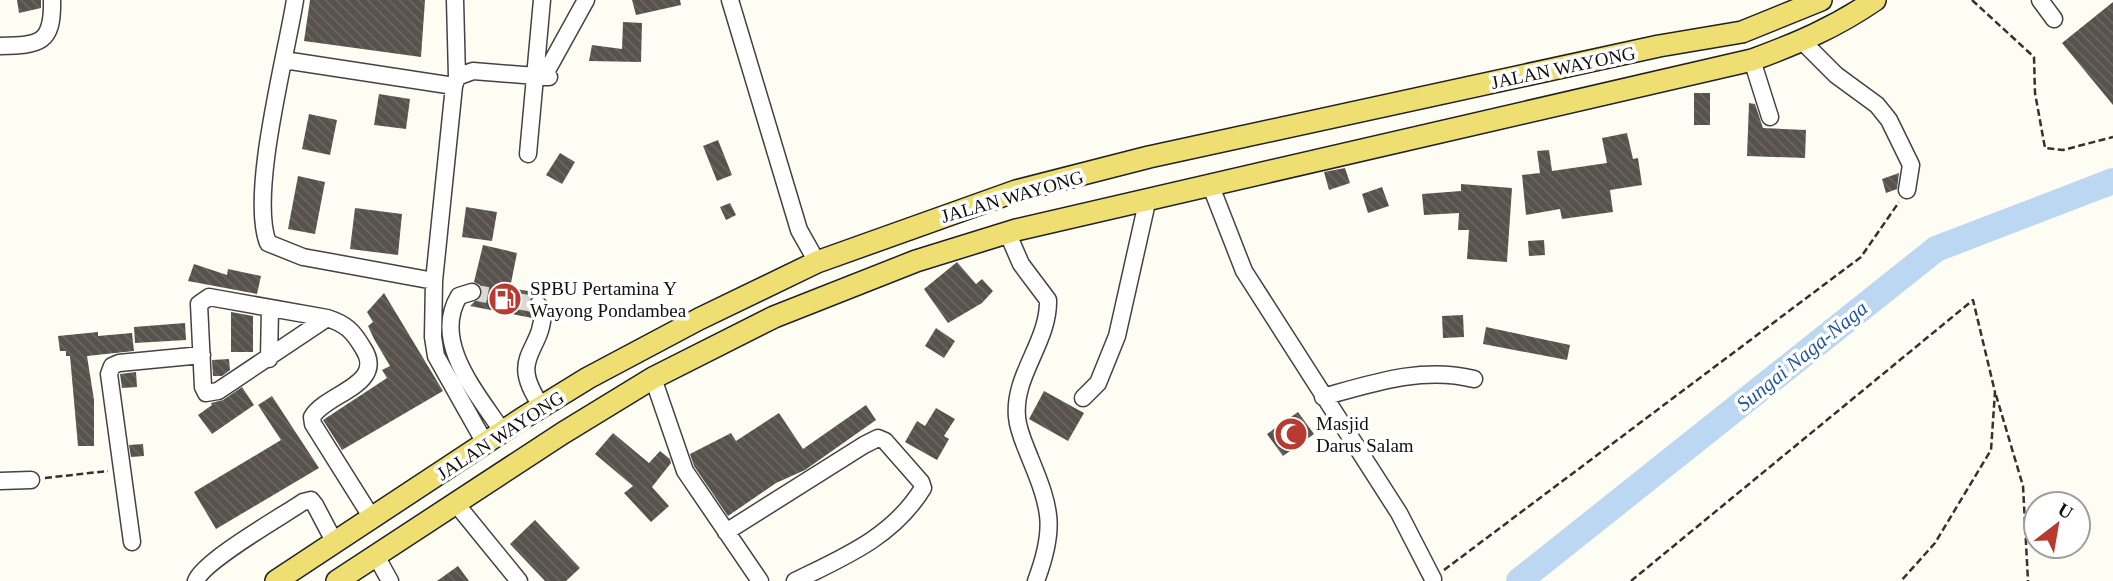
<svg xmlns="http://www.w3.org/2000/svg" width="2113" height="581" font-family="Georgia,serif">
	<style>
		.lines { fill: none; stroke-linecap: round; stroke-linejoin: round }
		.river { stroke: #bcd7f2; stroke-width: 26 }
		.building { fill: url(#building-back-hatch) }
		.minor-tunnel { stroke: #dad9d2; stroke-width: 16; stroke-dasharray: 16 8; stroke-linecap: butt }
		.minor-casing { stroke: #434343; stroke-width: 19 }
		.major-casing { stroke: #212121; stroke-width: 24 }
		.path { stroke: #323232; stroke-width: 2.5; stroke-dasharray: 7 3.5; stroke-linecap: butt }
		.minor { stroke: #fff; stroke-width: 16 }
		.major { stroke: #efdf73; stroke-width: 21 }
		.labels { text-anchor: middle; stroke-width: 7; stroke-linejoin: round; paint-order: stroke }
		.street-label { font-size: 19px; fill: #101010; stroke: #fff }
		.poi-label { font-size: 19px; fill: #101010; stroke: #fff; text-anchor: start }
		.water-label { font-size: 21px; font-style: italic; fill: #21579a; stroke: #fff }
	</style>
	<defs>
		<pattern id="building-back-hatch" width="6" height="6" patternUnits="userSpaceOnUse" patternTransform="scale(1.75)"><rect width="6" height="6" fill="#58524d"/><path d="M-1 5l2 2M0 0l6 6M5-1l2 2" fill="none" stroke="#6b6662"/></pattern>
	</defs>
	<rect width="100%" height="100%" fill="#fefdf4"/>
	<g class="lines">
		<path class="river" d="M1519 581 1936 249 2113 181"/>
	</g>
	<path class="building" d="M17 0H41V8L19 13Z
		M310 0H425L421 57 304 41Z
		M632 0H680L681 5 636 15Z
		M2113 2V105L2062 43Z
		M623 22 642 23 641 62 589 61 592 45 622 49Z
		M1694 93H1710V125H1694Z
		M379 94 410 99 406 129 374 125Z
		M1749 103 1755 104 1763 128 1806 130 1805 158 1747 156Z
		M309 114 337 120 330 155 302 149Z
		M1627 133 1633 159 1638 158 1642 185 1610 190 1613 212 1562 219 1560 209 1526 215 1522 175 1540 173 1537 151 1549 150 1552 171 1607 163 1602 138Z
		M718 140 732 175 717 181 703 146Z
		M560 153 575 162 562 184 546 175Z
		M1345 168 1350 183 1329 190 1324 172Z
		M1899 173 1897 189 1886 193 1882 179Z
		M298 176 325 182 315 234 288 229Z
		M1461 184 1512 188 1507 262 1467 259 1469 230H1458L1459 213 1424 215 1422 194 1461 191Z
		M1382 187 1389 206 1368 213 1362 194Z
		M730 203 736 215 726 220 720 207Z
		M466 207 497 212 492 241 462 237Z
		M355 208 402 214 398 255 350 249Z
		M1544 240 1545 255 1529 256 1528 241Z
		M483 245 517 253 510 288 540 293 528 302 532 318 470 306 482 294 480 285 474 282Z
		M957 262 976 284 982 279 993 291 982 303 948 323 924 289Z
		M194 264 227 275 228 269 261 276 257 294 188 281Z
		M384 293 443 391 342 450 323 420 387 378 382 370 390 366 374 339 368 326 373 322 367 312Z
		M231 312 253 316V352H231Z
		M1463 315 1464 337 1443 338 1442 316Z
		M185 323 186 340 135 343 134 327Z
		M1486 327 1570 345 1567 360 1483 344Z
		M936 328 955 341 944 358 925 346Z
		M98 332V336L132 333 134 351 87 356 94 400V446H78L70 356H66V351H60L58 336Z
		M229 359 230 370 222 376H213L212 360Z
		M136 372 137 387 122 388 120 374Z
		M242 387 254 405 212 434 198 415 212 405 211 403 223 400Z
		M1044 391 1084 413 1068 441 1029 419Z
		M272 396 319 468 216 529 194 492 281 440 258 405Z
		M866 405 876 420 805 470 776 483 728 516 694 466 690 454 731 433 736 441 779 413 803 449Z
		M936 408 955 419 944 436 949 439 937 460 905 442 917 421 925 426Z
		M1298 412 1314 434 1283 456 1267 434Z
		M613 433 649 463 660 451 670 459 671 463 652 487 669 506 651 522 624 493 633 486 595 454Z
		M143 444 144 456 131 457 129 445Z
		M535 520 580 568 566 581H545L510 544Z
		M458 566 469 581H437Z"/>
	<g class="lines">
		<path class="minor-tunnel" d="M472 292 538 305"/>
		<defs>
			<path id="minor" d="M295 0C286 57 249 194 268 243L303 257 434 281
				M455 0 457 77
				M730 0 799 230 817 262
				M2040 0 2054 19
				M1803 42 1836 75 1877 105 1889 120 1911 165 1907 190
				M0 46C40 45 53 44 52 0
				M284 60 454 86
				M1752 60 1770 117
				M544 76 586 0
				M528 154 542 0
				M1210 184 1244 271 1399 513 1433 579
				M1007 232 1021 264 1048 300C1049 342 1013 375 1017 417 1018 431 1025 445 1030 458 1051 509 1056 528 1036 581
				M472 292 459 296C431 342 478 394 502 431
				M538 305 543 310C543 354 506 355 542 407
				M327 318 218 391 206 393 203 387 199 304 209 297 327 318C346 324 353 331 363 348 387 385 326 393 312 417L313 424 372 518
				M269 359 270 308
				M653 378 685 471 760 581
				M1323 397C1373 383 1423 366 1474 379
				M1083 398 1098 383 1117 336 1148 198
				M485 443 436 356 433 337 434 281 454 86 457 77 473 71 549 77
				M0 481 31 480
				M457 505 519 581
				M726 532 864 445 878 438 885 441 921 482 923 488C893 537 844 557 795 581
				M132 542 109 374 112 366 119 363 202 355
				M375 554 390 581
				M196 581C203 561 281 517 303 502L311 500 315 505 335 543"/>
			<path id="major" d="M276 581 523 418 588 378 699 319 817 262 1016 191 1149 157 1659 46 1742 32 1821 0
				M337 581 563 433 653 378 774 317 916 261 1016 230 1752 60C1796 44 1836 27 1875 0"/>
		</defs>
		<use href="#minor" class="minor-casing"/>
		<use href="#major" class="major-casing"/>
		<path class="path" d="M1972 0 2034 57 2035 93 2045 148 2063 150 2113 137
			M1996 395 2023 486 2028 581
			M45 478 108 471
			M1444 570 1861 257 1899 202
			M1631 581 1973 300 1995 392 1991 450 1935 543 1901 581"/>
		<use href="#minor" class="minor"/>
		<use href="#major" class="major"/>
	</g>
	<defs>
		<symbol id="fuel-disc" viewBox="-11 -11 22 22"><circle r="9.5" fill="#b73b31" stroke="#fff"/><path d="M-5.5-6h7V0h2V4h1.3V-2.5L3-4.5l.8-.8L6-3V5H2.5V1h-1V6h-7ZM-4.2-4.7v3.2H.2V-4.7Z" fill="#fff"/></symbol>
		<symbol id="mosque-disc" viewBox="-11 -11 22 22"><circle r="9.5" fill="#b73b31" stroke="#fff"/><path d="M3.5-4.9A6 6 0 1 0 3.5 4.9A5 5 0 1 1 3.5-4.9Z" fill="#fff"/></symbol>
	</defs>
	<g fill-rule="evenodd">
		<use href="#fuel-disc" x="486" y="280" width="38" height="38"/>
		<use href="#mosque-disc" x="1272" y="415" width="38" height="38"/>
	</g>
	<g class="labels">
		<g class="street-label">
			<text transform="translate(1563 67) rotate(-12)" y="7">JALAN WAYONG</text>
			<text transform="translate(1012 196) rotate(-16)" y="7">JALAN WAYONG</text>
			<text transform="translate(500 435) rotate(-33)" y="7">JALAN WAYONG</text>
		</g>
		<g class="poi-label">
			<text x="530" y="295">SPBU Pertamina Y<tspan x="530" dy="22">Wayong Pondambea</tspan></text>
			<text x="1316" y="430">Masjid<tspan x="1316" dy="22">Darus Salam</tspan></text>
		</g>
		<g class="water-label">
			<text transform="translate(1802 356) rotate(-39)" y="7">Sungai Naga-Naga</text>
		</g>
	</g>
	<g transform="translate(2057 525) rotate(31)"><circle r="33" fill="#ffffff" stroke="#9f9f9f" stroke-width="2"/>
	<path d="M0-5L12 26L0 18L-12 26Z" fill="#b73b31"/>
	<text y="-10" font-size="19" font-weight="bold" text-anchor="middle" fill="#101010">U</text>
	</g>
</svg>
